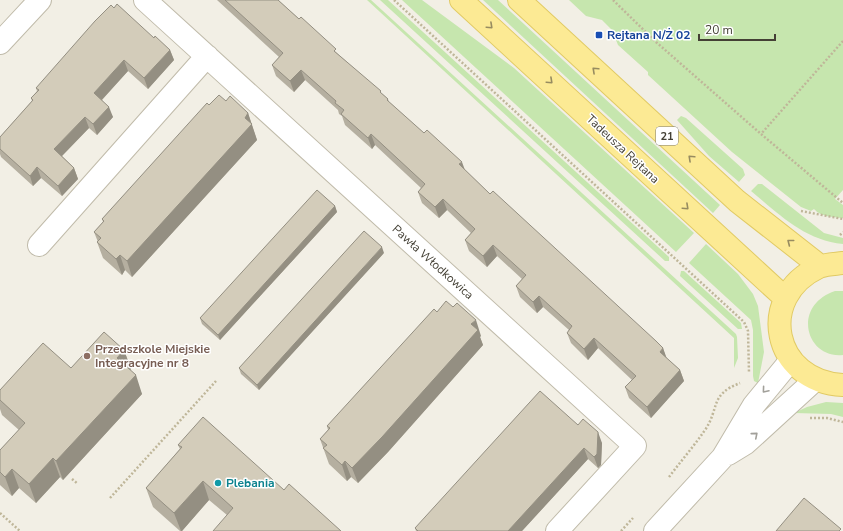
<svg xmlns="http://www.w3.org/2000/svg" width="843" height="531" font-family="'Nunito Sans',sans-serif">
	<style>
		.green { fill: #c6e6ae }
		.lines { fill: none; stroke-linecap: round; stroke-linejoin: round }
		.minor-casing { stroke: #c0bbaa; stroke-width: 24 }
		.major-casing { stroke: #e1ca64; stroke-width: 24 }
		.path { stroke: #bfb699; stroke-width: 2.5; stroke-dasharray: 2 2; stroke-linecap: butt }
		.minor { stroke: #fff; stroke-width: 22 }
		.major { stroke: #fcea94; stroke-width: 22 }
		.wall { fill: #b5afa0 }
		.shaded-wall { fill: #948f82 }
		.building { fill: #d3ccba; stroke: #948f82 }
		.oneway { stroke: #978c60 }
		.oneway2 { stroke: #a2a09a }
		.transit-dot { fill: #1a4fb4; stroke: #fff; stroke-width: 1.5 }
		.education-dot { fill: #8d6e63; stroke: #fff; stroke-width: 1.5 }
		.culture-dot { fill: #0f9aa8; stroke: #fff; stroke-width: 1.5 }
		.labels { text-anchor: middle; stroke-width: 3; stroke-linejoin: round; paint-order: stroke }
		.shield { fill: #fff; stroke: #7c7972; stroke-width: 1 }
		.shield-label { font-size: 11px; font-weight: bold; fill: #444035 }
		.transit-label { font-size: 12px; font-weight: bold; fill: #164399; stroke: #fff; text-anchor: start }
		.street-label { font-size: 12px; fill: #444035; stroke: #fff }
		.education-label { font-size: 12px; font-weight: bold; fill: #785e54; stroke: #fff; text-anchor: start }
		.culture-label { font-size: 12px; font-weight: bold; fill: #0d838f; stroke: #fff; text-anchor: start }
	</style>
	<rect width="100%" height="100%" fill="#f2efe5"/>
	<path class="green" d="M367 0H371L736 334 737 337 738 358 734 368V338Z
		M380 0H388L669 257V261H665Z
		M402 0H422L514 68 694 233 676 252Z
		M483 0H498L720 205 713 213Z
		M569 0H843V190L835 199 843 205V218C833 217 821 217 814 209L811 211 801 207 732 152 648 75V72L618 45 612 30 602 20 586 16Z
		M681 116 686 118 743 169 745 175 739 182 709 156 677 120Z
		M758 184H762L824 233 843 238V244C804 240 780 215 751 191Z
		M706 244 738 274 753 294 758 306 764 352 758 383 754 381 753 376V330L751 320 689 263Z
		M681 271H684L741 323 742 329H738L680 276Z
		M835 291H843V355C806 359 791 306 835 291Z
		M826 402 843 403V417L831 414 794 413 807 407Z"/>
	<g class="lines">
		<defs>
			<path id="minor" d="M145 0 635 446 557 531
				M0 43 40 0
				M39 245 207 56
				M728 454 746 443 815 380
				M655 531 723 457 754 405 791 360"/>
			<path id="major" d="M461 0 785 298
				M519 0 737 201 820 266
				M843 263C836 264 826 264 819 267 755 297 773 382 843 385"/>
		</defs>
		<use href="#minor" class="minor-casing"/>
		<use href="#major" class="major-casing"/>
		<path class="path" d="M394 0 744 322 748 331 749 373
			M613 0 656 42 761 134
			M843 41 761 134 843 203
			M801 211 843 219
			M840 235 843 232
			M810 418H827L843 422
			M669 477C681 461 694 446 705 430 720 408 709 395 740 383
			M72 479 78 484
			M110 498 216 381
			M0 513 20 531
			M621 531 633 518"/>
		<use href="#minor" class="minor"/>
		<use href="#major" class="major"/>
	</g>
	<path class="wall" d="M217 0H278L388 99 389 102 464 169 490 194 663 348 666 358 680 370 684 381 651 418 629 398 625 387 632 380 598 348 588 360 571 343 567 333 569 330 543 307 537 313 520 297 516 286 522 279 497 256 487 267 469 251 465 240 471 233 447 210 439 218 422 203 418 192 421 188 375 145 372 149 345 125 342 116 339 114 338 110 305 80 294 92 276 76 272 65 279 57Z
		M154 38 170 50 174 60 148 89 128 71 102 100 113 117 97 135 89 128 62 156 74 168 78 179 62 196 41 178 33 186 1 157 0 154V137L32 101 31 98 37 91 36 88Z
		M226 101 248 113 257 140 132 277 125 270 122 275 103 258 97 242H98L94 232 103 222 102 219 209 105Z
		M335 206 337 212 220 340 202 324 200 318Z
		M384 253 259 390 241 374 239 368Z
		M481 336 480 337 483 345 388 452 358 483 351 477 347 481 329 464 320 439 328 430 327 426Z
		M124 350 131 369 130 370 142 394 63 480 60 477 36 503 19 488 12 496 0 485V450L19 430 2 415 0 409V390L71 368Z
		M578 425 602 443 601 465 598 468 588 459 522 531H416L415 528Z
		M178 445 284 490 341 531 227 515 209 500 182 531H180L153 507 146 488 180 449Z"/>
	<path class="shaded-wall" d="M170 50 174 60 148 89 144 78Z
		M124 60 128 71 98 104 94 93Z
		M301 70 305 80 294 92 290 81Z
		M109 107 113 117 97 135 93 124Z
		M248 113 257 140 132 277 127 261Z
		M85 117 89 128 58 160 54 149Z
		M371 134 375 145 372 149 368 138Z
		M462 162 466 173 459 164Z
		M37 167 41 178 33 186 30 176Z
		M74 168 78 179 62 196 58 186Z
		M443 199 447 210 439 218 435 207Z
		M335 206 337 212 220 340 218 335Z
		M493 245 497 256 487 267 483 256Z
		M382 247 384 253 259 390 257 385Z
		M120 255 125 270 122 275 116 259Z
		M539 296 543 307 537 313 533 302Z
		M476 320 481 336 480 337 483 345 388 452 358 483 352 468 471 324Z
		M594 338 598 348 588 360 584 349Z
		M663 348 667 359 660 352Z
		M124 350 131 369 124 377 117 358Z
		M680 370 684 381 651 418 647 407Z
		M136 375 142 394 63 480 56 461Z
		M598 432 602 443 601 465 598 468 594 457Z
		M584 448 588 459 522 531H508Z
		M53 458 60 477 36 503 29 484Z
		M345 461 351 477 347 481 342 465Z
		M12 469 19 488 12 496 5 477Z
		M203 481 209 500 182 531H181L174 513Z"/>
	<path class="building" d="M225 0H278L299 19 301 17 336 49 334 51 381 91 380 92 388 99 387 100 424 133 427 130 462 162 459 164 490 194 493 191 656 341 663 348 660 352 680 370 647 407 625 387 636 376 594 338 584 349 567 333 572 326 539 296 533 302 516 286 526 275 493 245 483 256 465 240 475 229 443 199 435 207 418 192 425 184 371 134 368 138 341 114 344 110 335 103 336 101 301 70 290 81 272 65 283 53Z
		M117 4 154 38 155 36 170 50 144 78 124 60 94 93 109 107 93 124 85 117 54 149 74 168 58 186 37 167 30 176 0 149V137L33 100 31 98 39 90 36 88 95 21 111 5 114 8Z
		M219 95 226 101 230 96 248 113 245 118 252 124 127 261 120 255 116 259 97 242 101 238 94 232 104 221 102 219 207 103 209 105Z
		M317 190 335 206 218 335 200 318Z
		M364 231 382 247 257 385 239 368Z
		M446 301 453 307 457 303 476 320 471 324 478 330 382 437 352 468 345 461 342 465 323 448 327 445 320 439 330 428 327 426 434 309 437 312Z
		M104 332 124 350 117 358 136 375 56 461 53 458 29 484 12 469 5 477 0 472V450L25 423 0 400V390L43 343 71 368Z
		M540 391 578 425 583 419 598 432 597 454 594 457 584 448 508 531H418L415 528Z
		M203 417 284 490 289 484 341 531H213L233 508 203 481 174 513 146 488 182 447 178 445Z
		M804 498 841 529 839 531H776Z"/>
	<defs><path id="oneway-chevron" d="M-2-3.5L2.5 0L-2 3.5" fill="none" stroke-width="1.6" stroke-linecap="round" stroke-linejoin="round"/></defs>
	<g class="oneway">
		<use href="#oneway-chevron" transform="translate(490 26) rotate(43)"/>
		<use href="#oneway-chevron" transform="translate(595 70) rotate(-137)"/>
		<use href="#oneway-chevron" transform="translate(550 81) rotate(43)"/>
		<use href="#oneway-chevron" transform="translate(691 158) rotate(-137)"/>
		<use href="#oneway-chevron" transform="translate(686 207) rotate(43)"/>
		<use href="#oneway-chevron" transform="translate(790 242) rotate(-142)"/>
	</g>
	<g class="oneway2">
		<use href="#oneway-chevron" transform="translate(765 390) rotate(130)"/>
		<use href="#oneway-chevron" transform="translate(755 435) rotate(-41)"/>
	</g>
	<rect class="transit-dot" x="595" y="31" width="8" height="8" rx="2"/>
	<circle class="education-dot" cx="87" cy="356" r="4"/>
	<circle class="culture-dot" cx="218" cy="483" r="4"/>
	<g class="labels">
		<rect class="shield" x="656" y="127" width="22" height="18" rx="3"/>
		<g class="shield-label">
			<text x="667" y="140">21</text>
		</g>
		<g class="transit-label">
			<text x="607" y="39">Rejtana N/Ż 02</text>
		</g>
		<g class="street-label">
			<text transform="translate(623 149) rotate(43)" y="4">Tadeusza Rejtana</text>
			<text transform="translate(433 262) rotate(42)" y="4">Pawła Włodkowica</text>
		</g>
		<g class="education-label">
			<text x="95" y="353">Przedszkole Miejskie<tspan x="95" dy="14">Integracyjne nr 8</tspan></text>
		</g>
		<g class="culture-label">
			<text x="226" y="487">Plebania</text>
		</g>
	</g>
	<path d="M699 34v6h76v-6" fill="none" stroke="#444035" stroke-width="2"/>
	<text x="705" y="34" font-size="12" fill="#444035" stroke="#ffffff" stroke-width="3" paint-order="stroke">20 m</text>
</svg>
